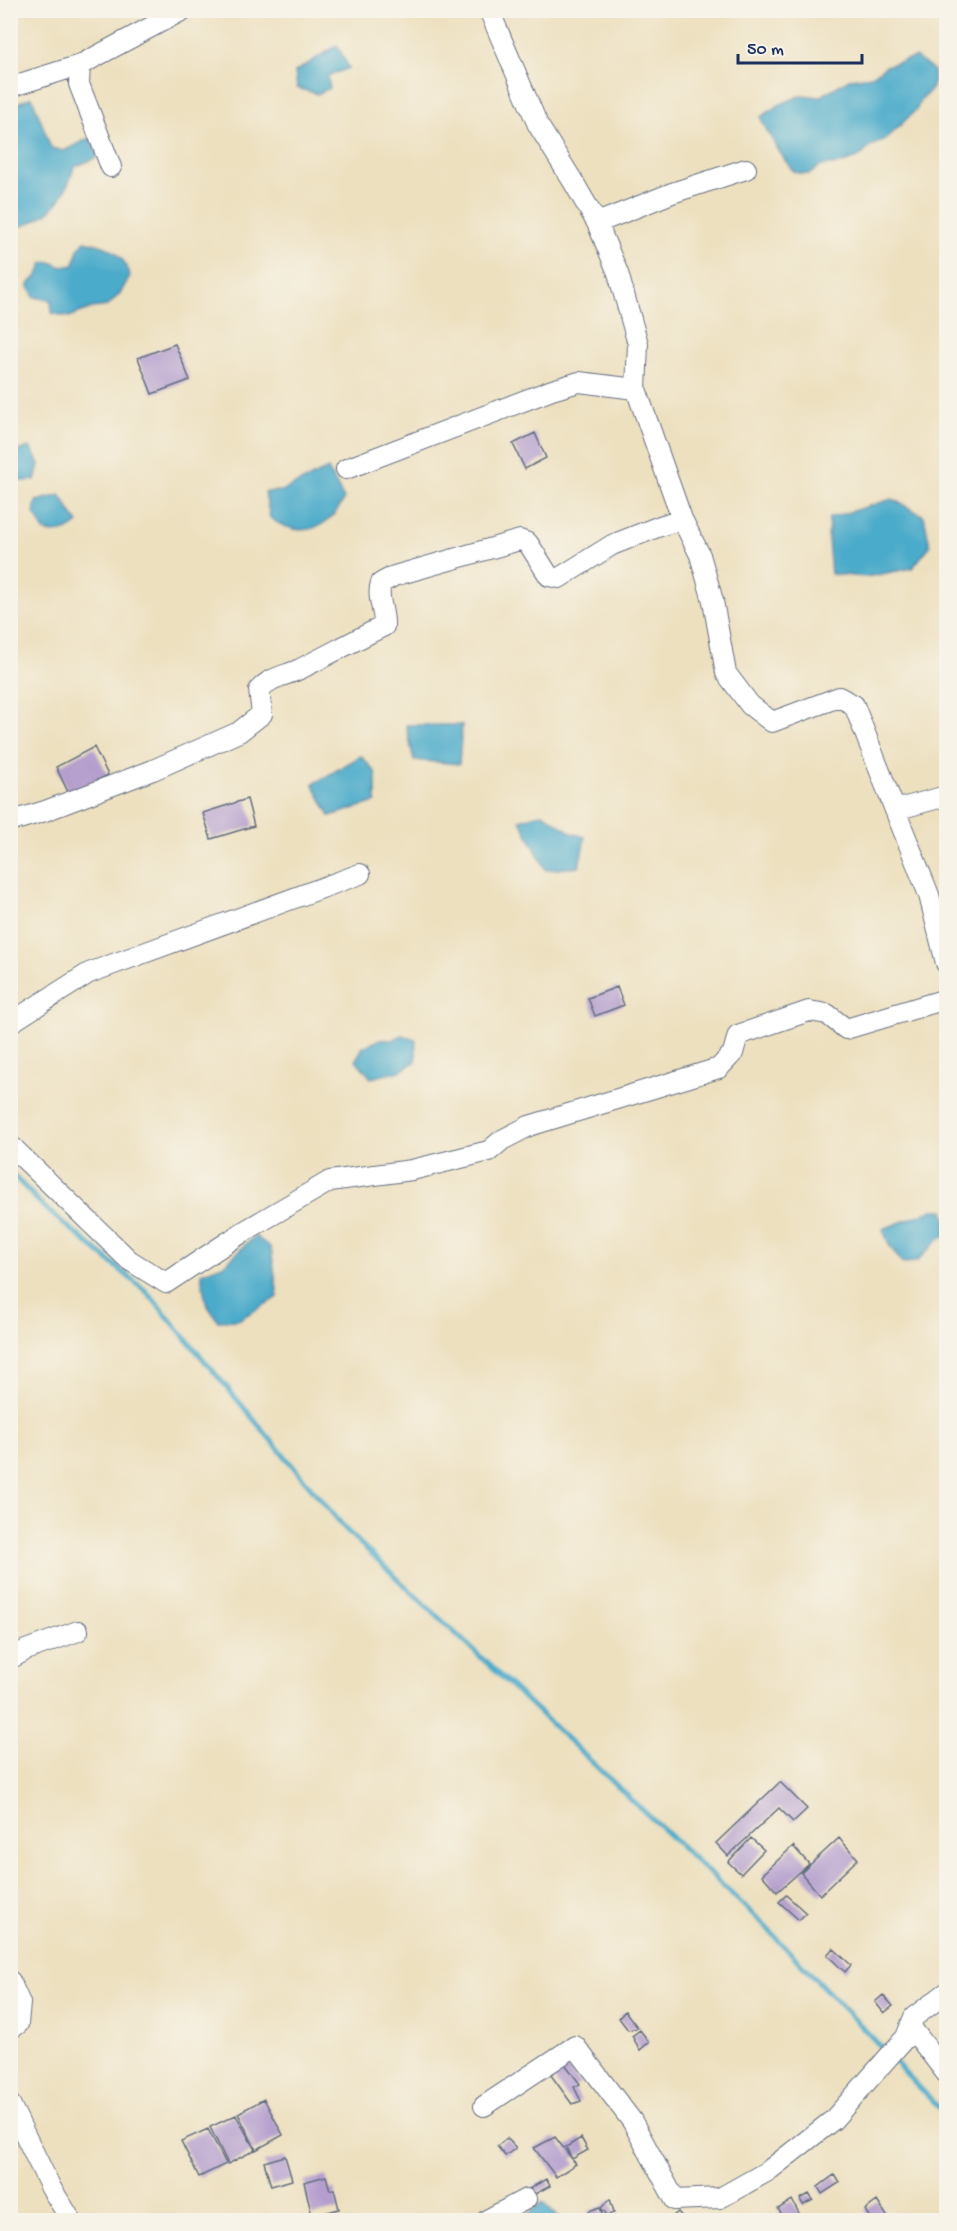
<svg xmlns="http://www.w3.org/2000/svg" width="957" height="2231" font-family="'Gochi Hand',sans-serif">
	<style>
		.water { fill: #4babca; stroke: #336d94; stroke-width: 1.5 }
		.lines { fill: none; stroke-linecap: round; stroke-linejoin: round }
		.stream { stroke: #4babca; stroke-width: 5 }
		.building { fill: #b49ecd }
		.minor-casing { stroke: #646d80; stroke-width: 22 }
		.minor { stroke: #fff; stroke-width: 20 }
	</style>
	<rect width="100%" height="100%" fill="#f7f3e8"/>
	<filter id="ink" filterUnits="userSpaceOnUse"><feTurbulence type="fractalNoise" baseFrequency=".0167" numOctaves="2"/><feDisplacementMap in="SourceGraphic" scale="12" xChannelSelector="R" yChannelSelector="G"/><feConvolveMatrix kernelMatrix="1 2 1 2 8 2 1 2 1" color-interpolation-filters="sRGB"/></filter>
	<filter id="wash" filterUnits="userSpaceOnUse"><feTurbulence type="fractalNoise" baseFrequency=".008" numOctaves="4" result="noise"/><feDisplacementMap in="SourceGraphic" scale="24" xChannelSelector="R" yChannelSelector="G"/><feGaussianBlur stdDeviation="1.35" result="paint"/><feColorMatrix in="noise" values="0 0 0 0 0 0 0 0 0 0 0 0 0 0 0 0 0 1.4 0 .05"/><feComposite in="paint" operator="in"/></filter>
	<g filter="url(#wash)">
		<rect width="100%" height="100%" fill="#ede0bf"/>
		<path class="water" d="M337 45 349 68 327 76 330 88 317 94 297 88 295 72Z
			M915 57 933 70C937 98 920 91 917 109L887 138 870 147 858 158 839 164 820 166 810 174C806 173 799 174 795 172 788 167 763 126 761 117L779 105 802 95 820 97 849 79 872 76 886 66Z
			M32 97 51 148 64 151 91 137 98 157 74 167C63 205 49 218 11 230L10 106Z
			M85 241C109 246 123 252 130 276L121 292 108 306 92 308 69 317 52 313 51 300 34 297 28 285 38 275 43 263 51 262 62 267 74 265 78 249Z
			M30 447 39 464 35 480 24 481 15 479 11 470V453Z
			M328 469 344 499C328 531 299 539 270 518L265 492 282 491Z
			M60 495 78 523C68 532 56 535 44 531L34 513 36 501Z
			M892 499 924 516 930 546 912 568 866 577 831 574 828 540 829 518Z
			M406 725H462L459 764 414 760Z
			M361 756 376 773V802L330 816 313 784Z
			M543 813 572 833 585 837 579 867 546 870 520 820Z
			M402 1035 416 1040V1061L400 1071 371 1078 356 1060 363 1047 381 1039 392 1040Z
			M933 1210H944L946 1219V1236L938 1240 916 1262 902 1263 889 1245 883 1229Z
			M255 1236 271 1248 278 1297 238 1320 218 1321 206 1303 201 1273 225 1264Z
			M543 2202 561 2220H521Z"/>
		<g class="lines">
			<path class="stream" d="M10 1172 45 1208 147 1292 348 1532 757 1918 886 2052
				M892 2059 946 2115"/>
		</g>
		<g id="blocks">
			<path class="building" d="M175 344 190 380 152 394 138 358Z
				M535 433 546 458 525 469 513 444Z
				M94 747 108 775 69 794 56 767Z
				M247 799 254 826 211 839 203 813Z
				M617 987 624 1005 595 1016 588 998Z
				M780 1782 807 1809 793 1822 779 1808 728 1856 716 1843Z
				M751 1838 764 1850 741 1874 728 1862Z
				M839 1838 858 1859 820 1895 801 1873Z
				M793 1846 809 1864 777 1892 762 1875Z
				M786 1895 806 1913 799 1920 779 1902Z
				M833 1948 851 1965 845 1972 827 1955Z
				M883 1995 893 2006 884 2013 875 2002Z
				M625 2011 638 2028 628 2030 619 2018Z
				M640 2030 649 2042 640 2050 632 2036Z
				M563 2061 580 2084 574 2087 581 2101 572 2104 548 2071Z
				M264 2099 283 2135 256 2150 238 2113Z
				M236 2115 255 2150 228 2164 210 2127Z
				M208 2129 226 2164 199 2177 181 2141Z
				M555 2137 576 2164 556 2177 534 2148Z
				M507 2138 516 2148 505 2156 497 2146Z
				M581 2138 588 2150 572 2159 566 2147Z
				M285 2156 292 2180 271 2186 264 2162Z
				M834 2175 839 2183 822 2194 818 2187Z
				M326 2176 330 2190 334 2189 339 2209 312 2216 304 2182Z
				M546 2179 550 2186 533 2195 529 2189Z
				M809 2194 813 2200 803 2205 800 2199Z
				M610 2199 614 2212 608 2216 601 2208Z
				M792 2200 800 2215 793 2220H785L778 2209Z
				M877 2201 889 2219 887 2220H871L865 2210Z
				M600 2207 604 2219 592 2220 589 2211Z
				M678 2212 685 2220H668Z"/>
		</g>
	</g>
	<g filter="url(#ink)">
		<use href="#blocks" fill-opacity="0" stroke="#646d80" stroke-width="1.5"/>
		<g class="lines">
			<defs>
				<path id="minor" d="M489 10 538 125 574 183 597 223 618 273 638 344 636 389 682 519 700 555 713 601 726 673 750 705 772 722 839 697 854 705 895 810
					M10 87 80 65
					M111 167 79 84 80 65 183 10
					M597 223 672 193 746 169
					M346 469 552 390 579 382 636 389
					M946 796 895 810 929 895 946 963
					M10 816 19 819 45 811 153 770 239 732 262 714 259 690C270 677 285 676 300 669 328 655 355 640 384 626 385 611 376 597 381 583L394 576 520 540 528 543 549 576 559 578 612 545 660 526 682 519
					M10 1023 89 973 360 874
					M10 1145 129 1260 166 1283 243 1232 330 1181 412 1170 489 1151 502 1140 529 1126 719 1068 733 1053 738 1035 809 1011 827 1014 846 1029 946 999
					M10 1659 26 1650 78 1631
					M10 1981 20 2003 18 2024 10 2029
					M910 2026 946 2073
					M10 2104 51 2188 71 2220
					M484 2106 575 2046 632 2121 675 2200 720 2198 768 2171 833 2120 906 2037 914 2017 946 1993
					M487 2220 526 2199"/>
			</defs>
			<use href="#minor" class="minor-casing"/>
			<use href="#minor" class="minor"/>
		</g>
	</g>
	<rect width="957" height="2231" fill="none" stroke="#f7f3e8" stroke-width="36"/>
	<path d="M738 54v9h124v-9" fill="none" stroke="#1b2f5e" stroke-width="3"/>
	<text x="747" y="54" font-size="18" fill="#1b2f5e" stroke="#f7f3e8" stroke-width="4.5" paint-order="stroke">50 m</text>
</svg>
